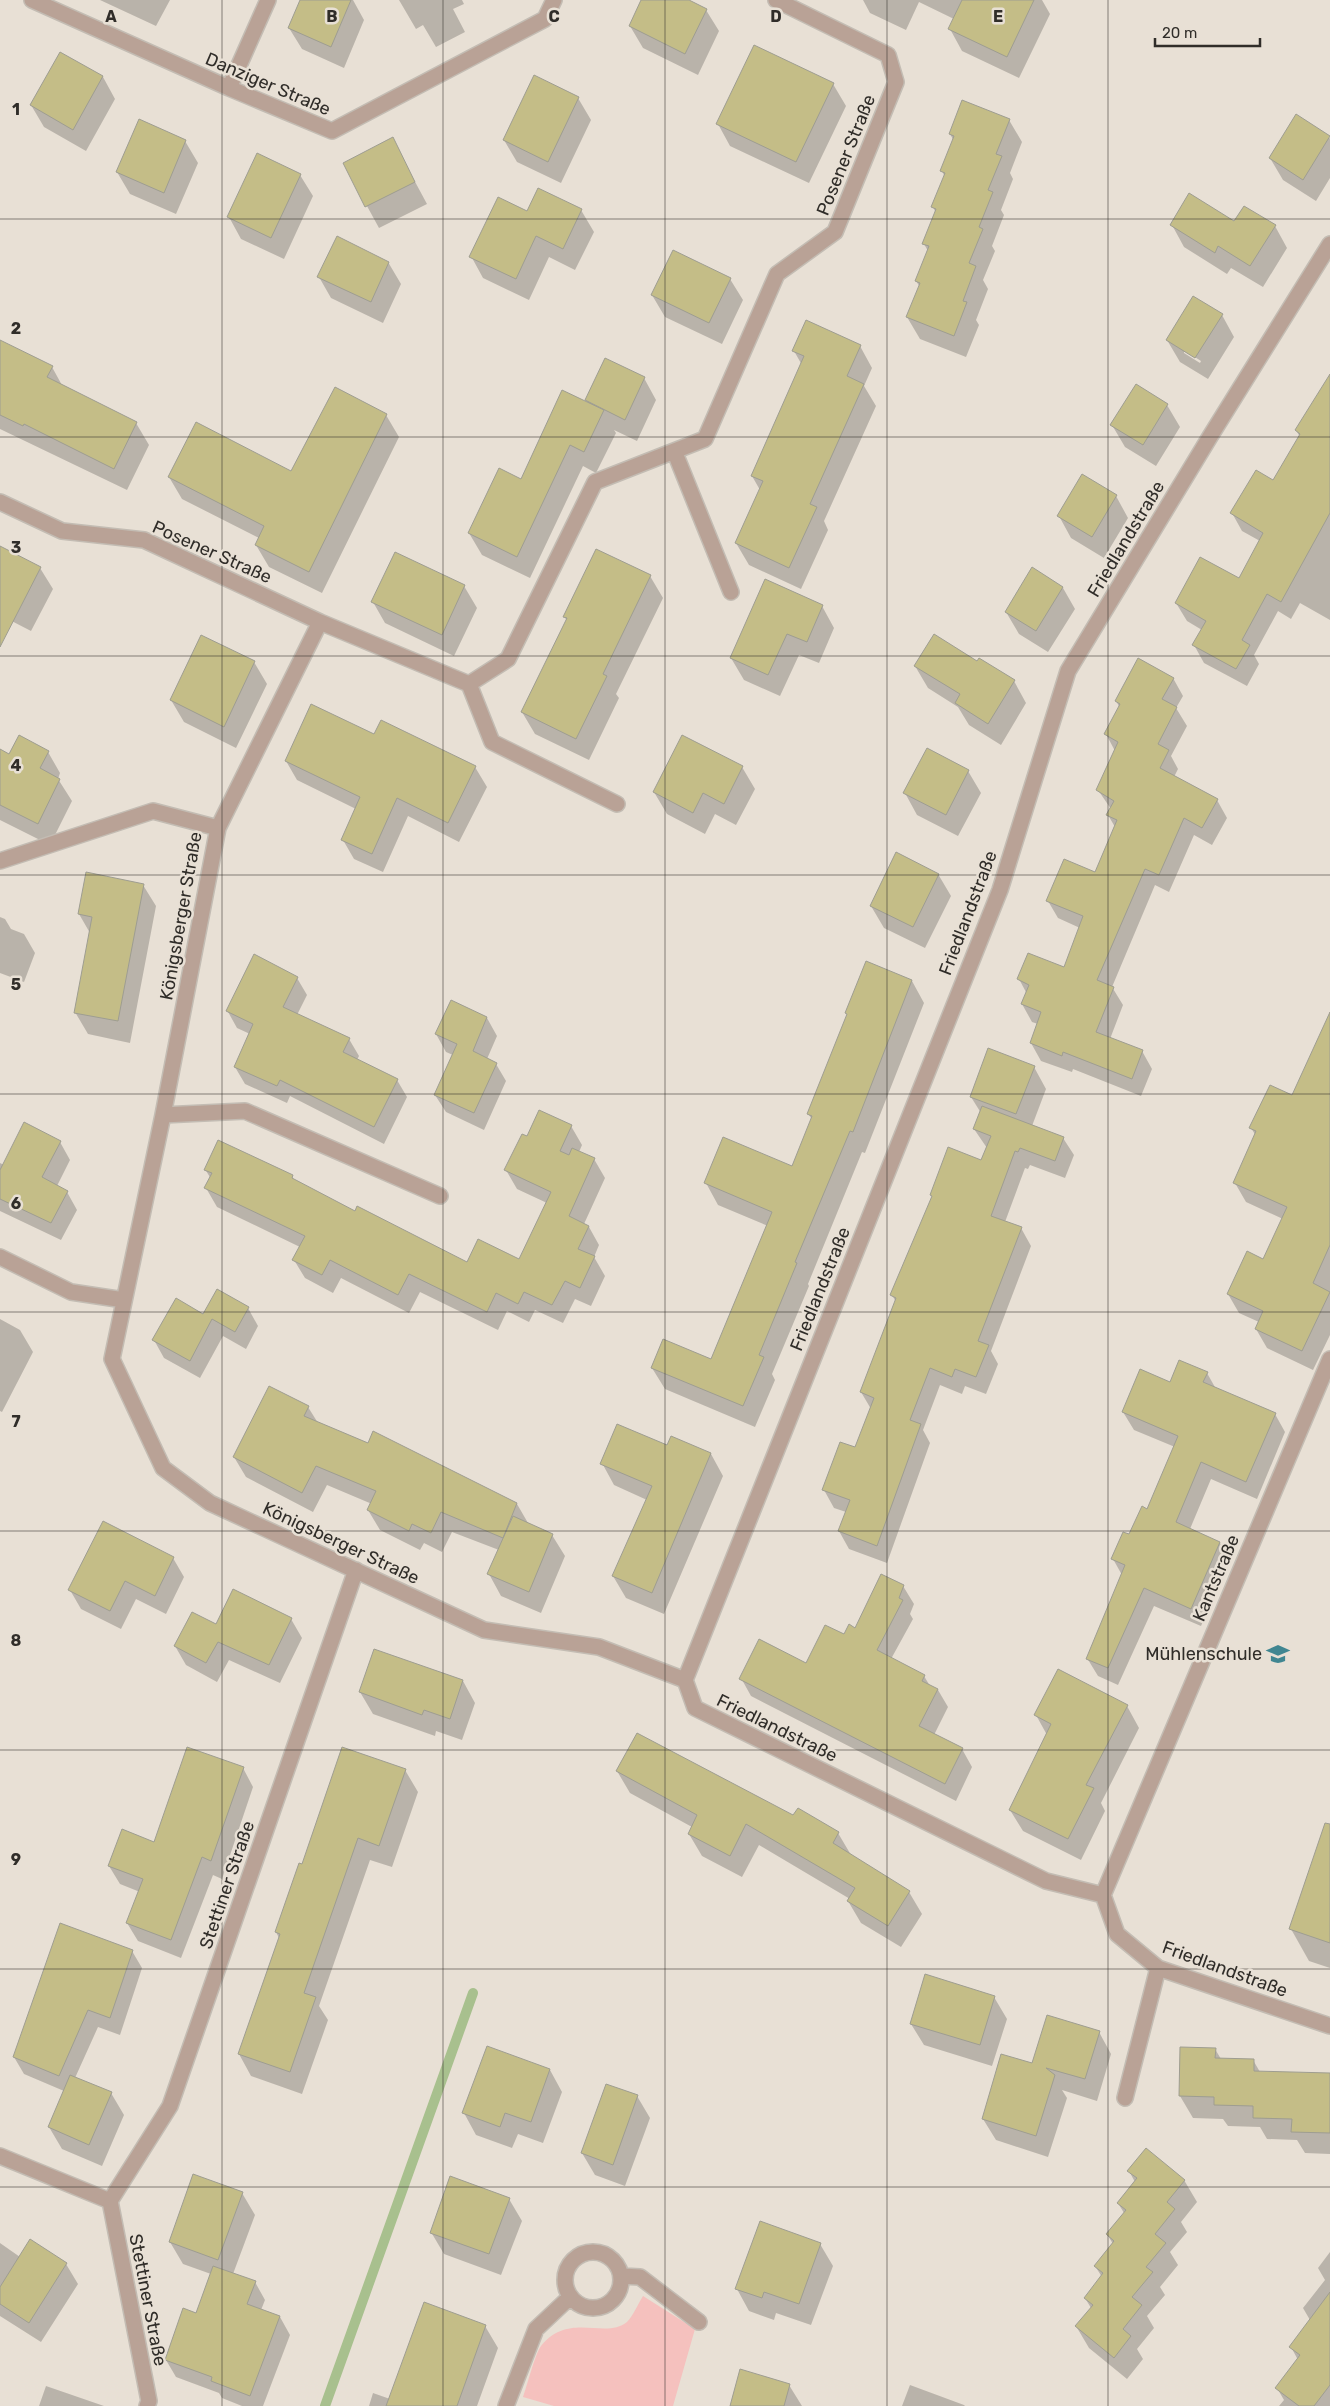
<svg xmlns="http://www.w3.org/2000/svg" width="1330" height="2406" font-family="Rubik,sans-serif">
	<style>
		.green { fill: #f5c1be }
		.shadow { fill: #0003; fill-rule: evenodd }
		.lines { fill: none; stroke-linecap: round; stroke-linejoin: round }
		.stream { stroke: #a8c08e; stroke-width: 10 }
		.building { fill: #c4bd87; stroke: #9e9d91 }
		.minor-casing { stroke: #c3bcb3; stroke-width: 18 }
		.minor { stroke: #b9a296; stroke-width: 15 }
		.grid { fill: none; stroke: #302d29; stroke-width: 1; stroke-opacity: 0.55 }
		.labels { text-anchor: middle; stroke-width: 5; stroke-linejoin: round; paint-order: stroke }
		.street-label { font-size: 18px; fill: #302d29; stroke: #e8e0d5 }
		.poi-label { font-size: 18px; fill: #302d29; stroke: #e8e0d5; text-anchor: end }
		.grid-label { font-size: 16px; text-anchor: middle; font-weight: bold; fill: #302d29; stroke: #e8e0d5; stroke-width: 5; stroke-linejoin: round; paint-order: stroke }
	</style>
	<rect width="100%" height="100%" fill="#e8e0d5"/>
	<path class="green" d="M643 2296 695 2329 673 2406H554L523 2397C527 2386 535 2354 541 2346 569 2311 605 2340 627 2322 633 2316 638 2304 643 2296Z"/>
	<path class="shadow" d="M100 0H170L156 26Z
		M301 0H353L364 20 344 68 302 49 289 28Z
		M399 0H462L464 4 453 9 465 32 436 47 423 25 416 29Z
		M643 0H686L706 10 719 31 698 75 643 48 630 26Z
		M863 0H1042L1050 14 1019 78 962 51 950 29 954 19 919 2 906 30 870 13Z
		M61 54 103 77 115 99 86 151 44 127 31 105Z
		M833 84 846 106 809 183 730 146 718 124Z
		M578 98 591 120 561 183 517 162 504 140Z
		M1009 120 1022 142 1010 173 1013 179 1001 210 1004 215 992 246 995 251 983 280 988 289 976 320 979 325 966 357 920 339 907 317 920 287 916 281 928 251 924 244 936 213 933 207 945 177 942 171 954 141 950 134Z
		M1330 138V178L1316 201 1283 180 1270 158Z
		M392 139 427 204 379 228 344 164Z
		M185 141 198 163 176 214 130 194 117 172Z
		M300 175 313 196 284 259 241 239 229 217Z
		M581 210 594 232 575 270 549 257 529 300 483 278 471 256 528 213Z
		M1235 223 1275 226 1287 248 1263 287 1231 268 1227 274 1184 247 1172 225Z
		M388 262 401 284 383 323 331 298 319 277Z
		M730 279 743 300 722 344 665 317 652 295Z
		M1222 315 1234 337 1208 379 1180 362 1167 340ZM1184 350 1201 361 1200 363 1184 353Z
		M0 341 52 367 63 387 136 423 149 445 127 490 0 429Z
		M860 346 872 368 864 386 876 406 824 521 828 530 801 589 749 565 736 543 760 490 752 476 802 365 794 351Z
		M644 378 656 400 637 441 614 430 616 433 596 473 583 466 530 578 482 555 469 533 521 480 588 403 586 400Z
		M1330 396V620L1300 603 1291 619 1278 611 1254 655 1259 664 1247 686 1204 663 1194 645 1202 630 1187 621 1176 603 1239 580 1260 541 1242 531 1232 513 1273 482 1300 437 1296 430Z
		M1167 405 1180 427 1156 466 1125 447 1112 425Z
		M386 415 399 437 322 593 269 567 256 545 259 538 182 499 169 477 291 473Z
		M1116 496 1128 518 1104 558 1071 538 1059 516Z
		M0 547 40 568 53 589 31 631 0 615Z
		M597 550 650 576 663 598 616 694 619 698 589 760 535 734 522 712 567 621 564 616Z
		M464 586 477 608 454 656 385 623 373 602Z
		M1063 588 1075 609 1048 652 1019 634 1006 612Z
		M822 606 834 628 819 663 799 655 780 696 744 680 731 658Z
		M254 662 267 684 236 748 184 722 171 700Z
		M977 663 1014 681 1026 703 1001 745 969 725 958 707 928 688 915 666Z
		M1173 678 1183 696 1176 708 1187 726 1171 756 1178 769 1174 777 1217 800 1227 818 1212 845 1194 835 1169 892 1155 885 1112 987 1123 1005 1110 1039 1142 1051 1152 1069 1141 1096 1073 1069 1072 1072 1041 1061 1031 1043 1038 1024 1032 1022 1022 1004 1027 994 1019 979 1065 969 1080 928 1058 918 1048 901 1095 873 1115 827 1108 815 1111 809 1098 790 1115 751 1106 734 1120 708 1116 701Z
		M381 721 475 767 487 787 459 842 408 816 383 872 354 859 343 840 356 809 297 780 286 761 375 736Z
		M48 752 60 773 58 779 72 801 50 845 0 820V764L10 756Z
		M742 767 755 789 736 825 715 814 705 834 667 814 654 792Z
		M968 771 981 793 958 836 917 815 905 793Z
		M938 874 951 896 925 948 884 928 871 906Z
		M143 885 156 906 130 1043 88 1034 75 1012 90 933 79 914Z
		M0 917 5 919 11 929 24 934 35 953 24 982 0 973Z
		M297 978 307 995 297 1015 349 1039 359 1056 357 1060 397 1080 407 1097 384 1144 290 1096 287 1103 245 1084 235 1067 250 1034 237 1028 227 1010Z
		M912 981 924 1003 865 1153 862 1152 808 1284 809 1286 772 1374 775 1380 755 1427 665 1389 652 1368 712 1361 768 1226 718 1205 706 1183 792 1167 812 1119 808 1114Z
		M451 1002 487 1018 497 1036 487 1059 496 1064 506 1081 484 1130 446 1112 435 1095 453 1055 446 1052 436 1034Z
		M1330 1015V1335L1313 1370 1267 1348 1256 1329 1259 1322 1239 1313 1228 1294 1264 1261 1283 1219 1246 1202 1235 1183 1256 1136 1251 1128 1293 1096Z
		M1034 1067 1046 1089 1032 1126 1063 1138 1074 1155 1065 1178 1030 1165 1028 1169 1025 1168 1005 1222 1021 1228 1031 1246 991 1351 998 1364 986 1394 965 1386 962 1394 940 1385 923 1430 930 1443 887 1563 849 1549 839 1531 846 1512 834 1508 824 1490 856 1449 871 1409 861 1392 896 1302 892 1295 933 1198 931 1194 982 1162 987 1148 974 1129 981 1113 971 1097Z
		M571 1126 582 1145 579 1152 594 1159 605 1178 584 1224 589 1227 599 1245 594 1257 605 1276 591 1306 575 1299 563 1323 535 1310 529 1322 507 1311 498 1330 420 1292 409 1313 341 1278 333 1293 305 1278 294 1260 300 1247 217 1207 206 1188 211 1179 205 1169 292 1176 294 1181 355 1212 467 1263 520 1260 547 1203 517 1189 506 1170 528 1138Z
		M60 1142 70 1160 57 1186 67 1192 77 1210 61 1240 0 1211V1163L4 1165Z
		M248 1308 258 1326 246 1349 223 1336 200 1378 164 1358 154 1340 203 1315Z
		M0 1319 20 1330 33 1352 2 1412 0 1411Z
		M1207 1373 1216 1389 1275 1414 1285 1432 1257 1499 1211 1479 1190 1529 1220 1543 1230 1561 1201 1626 1154 1606 1118 1685 1098 1676 1087 1658 1122 1575 1113 1559 1147 1510 1175 1447 1134 1430 1123 1412 1171 1384Z
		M308 1407 318 1423 517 1504 528 1523 552 1535 565 1556 541 1613 501 1596 489 1574 499 1550 452 1532 442 1552 424 1543 420 1550 380 1530 368 1510 372 1504 327 1485 313 1512 246 1477 234 1457Z
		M671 1437 711 1454 723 1476 664 1614 626 1598 613 1576 647 1500 614 1485 602 1463 667 1447Z
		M173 1558 184 1577 166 1614 136 1599 121 1629 81 1609 70 1590Z
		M903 1586 914 1604 910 1614 913 1619 891 1659 924 1676 930 1686 938 1690 948 1707 934 1735 962 1749 972 1767 956 1801 751 1696 741 1678 807 1664 856 1629Z
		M291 1619 302 1638 280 1683 229 1660 217 1682 186 1665 175 1646 216 1626Z
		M463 1681 475 1703 462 1740 436 1731 435 1736 373 1714 360 1692Z
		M1127 1706 1139 1728 1101 1803 1105 1811 1081 1860 1023 1831 1010 1810 1047 1735 1036 1715Z
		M243 1768 253 1787 222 1879 213 1875 181 1958 138 1941 127 1923 140 1892 120 1884 109 1866 155 1843Z
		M405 1770 418 1792 392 1867 370 1860 319 2006 328 2020 302 2094 251 2076 239 2054 279 1938 276 1932 302 1866Z
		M617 1771 794 1817 838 1833 851 1855 909 1892 922 1914 901 1947 861 1923 848 1901 850 1899 759 1845 742 1877 702 1856 689 1834 692 1827 630 1793Z
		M1330 1865V1968L1309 1961 1291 1929Z
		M132 1951 142 1968 120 2035 98 2027 75 2078 111 2093 124 2115 102 2166 62 2149 49 2127 64 2091 24 2074 14 2057Z
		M994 1997 1007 2019 992 2066 924 2045 911 2024Z
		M1099 2032 1111 2054 1097 2101 1062 2090 1067 2098 1048 2157 996 2140 983 2119 1033 2065Z
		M1215 2049 1221 2059 1253 2060 1260 2072 1330 2087V2154L1305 2153 1297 2140 1267 2139 1260 2127 1228 2126 1223 2119 1193 2118 1180 2096Z
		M550 2070 562 2092 543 2143 518 2134 512 2148 476 2135 464 2113Z
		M637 2096 650 2118 625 2186 595 2175 582 2153Z
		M1129 2171 1184 2180 1197 2202 1181 2222 1187 2232 1170 2252 1178 2265 1160 2287 1165 2295 1147 2316 1154 2328 1137 2349 1143 2359 1127 2379 1089 2348 1076 2326 1091 2308 1085 2298 1102 2277 1095 2266 1113 2244 1107 2234 1124 2213 1118 2203 1135 2182Z
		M242 2193 255 2215 233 2274 255 2282 265 2300 261 2310 280 2317 290 2335 263 2406H242L222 2398 219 2393 176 2377 166 2360 197 2315 211 2274 183 2264 170 2242Z
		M509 2199 522 2221 501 2275 444 2254 431 2232Z
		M0 2243 20 2257 66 2264 78 2284 41 2342 0 2316Z
		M820 2244 833 2266 811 2325 776 2313 774 2320 749 2311 737 2289Z
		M1330 2252V2406H1279L1284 2400 1277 2388 1298 2360 1291 2347 1310 2320 1303 2308 1325 2280 1318 2268Z
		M485 2326 498 2348 477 2406H369L373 2393 390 2399Z
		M789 2385 802 2406H731Z
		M910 2385 964 2405 965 2406H902Z
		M46 2386 104 2406H39Z"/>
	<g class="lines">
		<path class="stream" d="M325 2406 473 1993"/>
	</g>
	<path class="building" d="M300 0H351L331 47 288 28Z
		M641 0H689L707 9 685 54 629 26Z
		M962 0H1034L1007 57 948 29Z
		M754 45 834 83 796 162 716 124Z
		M60 52 103 76 73 130 30 105Z
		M534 75 579 97 548 162 503 140Z
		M962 100 1010 119 996 154 1002 156 988 190 993 192 979 227 983 229 969 263 976 266 963 301 967 302 954 336 906 317 920 283 915 281 929 246 922 244 936 209 931 207 945 173 940 171 954 136 949 134Z
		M1296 114 1330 136 1303 180 1269 158Z
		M139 119 186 140 164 193 116 172Z
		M393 137 415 182 365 207 343 163Z
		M257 153 301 174 271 238 227 217Z
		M538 188 582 209 563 249 536 236 516 279 469 257 498 197 527 211Z
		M1189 193 1234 221 1244 206 1276 225 1250 266 1218 246 1215 253 1170 225Z
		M337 236 389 262 371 302 317 277Z
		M673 250 731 278 709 323 651 295Z
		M1193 296 1223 314 1195 358 1166 340Z
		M806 320 861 345 847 376 864 384 810 504 817 507 789 568 735 543 763 481 751 476 804 356 792 351Z
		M0 340 53 366 47 377 137 422 114 469 24 424 23 426 0 415Z
		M605 358 645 377 625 420 585 400Z
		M1330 374V513L1281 602 1267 594 1242 640 1250 645 1236 669 1192 645 1206 621 1175 603 1200 557 1239 578 1263 533 1230 513 1256 470 1273 480 1300 434 1295 430Z
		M1136 384 1168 404 1143 445 1110 425Z
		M335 387 387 414 309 572 255 545 264 526 168 477 196 422 291 471Z
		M562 390 604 410 584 452 570 445 517 557 468 533 499 468 521 479Z
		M1082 474 1117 495 1092 537 1057 516Z
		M0 546 41 567 0 647Z
		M596 549 651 575 603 674 607 676 576 739 521 712 567 618 563 617Z
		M395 552 465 585 442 635 371 602Z
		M1032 567 1063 587 1036 631 1005 612Z
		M765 579 823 605 807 642 787 634 768 675 730 658Z
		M934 634 977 661 979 658 1015 680 988 724 955 703 960 694 914 666Z
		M201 635 255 661 224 727 170 700Z
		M1138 658 1174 678 1162 699 1177 707 1158 744 1169 750 1160 768 1218 799 1202 828 1184 818 1159 875 1145 869 1097 980 1114 987 1096 1032 1143 1050 1132 1079 1063 1052 1062 1056 1030 1043 1041 1012 1021 1004 1029 985 1017 979 1028 953 1064 967 1083 916 1046 901 1064 859 1095 872 1117 820 1106 815 1114 801 1096 790 1118 742 1104 734 1120 704 1115 701Z
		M311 704 374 734 381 720 476 766 448 823 397 798 372 854 341 840 360 797 285 761Z
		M19 735 49 751 40 768 60 779 38 824 0 805V749L9 754Z
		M682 735 743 766 724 804 703 793 693 813 653 792Z
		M927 748 969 770 946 815 903 793Z
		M896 852 939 874 913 927 870 906Z
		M86 872 144 884 118 1021 74 1013 92 917 78 914Z
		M254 954 298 977 283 1007 350 1038 343 1052 398 1079 374 1127 280 1080 277 1086 234 1067 253 1024 226 1011Z
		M866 961 912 980 853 1132 850 1131 795 1262 797 1263 759 1355 764 1357 743 1406 651 1368 663 1339 711 1359 772 1212 704 1183 723 1137 792 1166 812 1116 807 1114 847 1014 845 1013Z
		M451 1000 487 1017 473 1051 497 1063 474 1113 434 1095 457 1044 435 1034Z
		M1330 1012V1245L1313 1283 1330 1292 1302 1351 1255 1329 1263 1311 1227 1294 1247 1251 1263 1259 1287 1207 1233 1183 1256 1131 1249 1128 1270 1085 1292 1095Z
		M988 1048 1035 1066 1016 1114 970 1097Z
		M982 1106 1064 1137 1055 1161 1020 1148 1018 1152 1015 1151 991 1216 1022 1227 978 1341 989 1345 976 1377 955 1369 952 1377 930 1368 910 1420 921 1424 877 1546 838 1531 850 1500 822 1490 840 1442 855 1447 874 1398 860 1392 896 1298 890 1295 932 1196 930 1195 948 1147 981 1160 991 1136 973 1129Z
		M539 1110 572 1125 560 1151 569 1155 572 1148 595 1158 569 1216 589 1226 578 1249 595 1256 580 1288 565 1281 552 1305 524 1292 518 1304 496 1293 487 1312 409 1274 398 1295 330 1260 322 1275 292 1260 305 1236 204 1188 212 1173 204 1170 218 1140 293 1175 292 1178 355 1211 357 1206 467 1262 478 1239 519 1259 551 1192 504 1170 522 1134 527 1136Z
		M24 1122 61 1141 42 1177 68 1191 51 1223 0 1199V1170Z
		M217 1289 249 1307 235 1332 212 1319 190 1361 152 1340 176 1298 203 1314Z
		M1179 1360 1208 1372 1203 1382 1276 1413 1246 1482 1201 1462 1176 1522 1220 1542 1191 1609 1144 1588 1108 1668 1086 1659 1125 1565 1111 1559 1123 1532 1129 1534 1142 1506 1147 1509 1178 1436 1122 1412 1140 1369 1170 1382Z
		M269 1386 309 1406 304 1416 368 1443 373 1431 517 1503 503 1538 441 1512 431 1533 412 1524 409 1531 367 1510 376 1491 316 1466 302 1493 233 1457Z
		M617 1424 667 1445 671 1436 711 1453 652 1593 612 1576 652 1486 600 1464Z
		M513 1516 553 1534 529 1592 487 1574Z
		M103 1521 174 1557 155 1596 125 1581 110 1611 68 1590Z
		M881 1574 904 1585 899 1598 903 1600 877 1650 925 1675 922 1681 938 1689 919 1726 963 1748 945 1784 739 1679 759 1639 806 1663 825 1625 844 1634 849 1624 855 1628Z
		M233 1589 292 1618 269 1665 218 1642 206 1663 174 1646 192 1612 216 1624Z
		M374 1649 463 1680 450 1719 424 1710 422 1715 359 1692Z
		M1058 1669 1128 1705 1086 1785 1094 1788 1068 1839 1009 1810 1051 1724 1034 1715Z
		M637 1733 793 1815 798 1808 839 1832 833 1843 910 1891 888 1926 847 1901 855 1888 746 1824 730 1856 688 1834 697 1815 616 1771Z
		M187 1747 244 1767 211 1861 202 1857 171 1940 126 1923 143 1879 108 1866 122 1829 154 1842Z
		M342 1747 406 1769 379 1846 358 1838 304 1993 316 1997 290 2072 238 2054 280 1934 275 1932 299 1863 302 1864Z
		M1325 1823 1330 1824V1943L1289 1929Z
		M60 1923 133 1950 110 2018 88 2010 59 2076 13 2057Z
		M925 1974 995 1996 980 2045 910 2024Z
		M1047 2015 1100 2031 1085 2079 1046 2068 1055 2075 1036 2136 982 2119 1001 2054 1032 2063Z
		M487 2046 550 2069 531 2122 505 2113 500 2127 462 2113Z
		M1180 2047 1216 2048 1215 2058 1254 2059V2071L1330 2073V2133L1291 2132 1292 2119 1253 2118V2106L1214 2105V2097L1179 2096Z
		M70 2075 112 2092 89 2145 48 2127Z
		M606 2084 638 2095 613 2165 581 2153Z
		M1146 2148 1185 2180 1167 2202 1175 2209 1155 2234 1166 2243 1146 2267 1153 2272 1132 2297 1142 2305 1123 2329 1131 2336 1114 2358 1075 2326 1093 2305 1084 2298 1103 2273 1094 2266 1114 2241 1106 2234 1126 2210 1117 2203 1137 2178 1127 2171Z
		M193 2174 243 2192 218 2260 169 2242Z
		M450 2176 510 2198 489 2254 430 2233Z
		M760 2221 821 2243 799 2304 764 2292 762 2298 735 2289Z
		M30 2239 67 2263 29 2323 0 2304V2287Z
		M213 2266 256 2281 247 2304 280 2316 250 2396 211 2381 212 2377 165 2360 183 2308 196 2313Z
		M1330 2292V2385L1314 2406H1299L1275 2388 1300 2355 1289 2347Z
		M424 2302 486 2325 457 2406H386Z
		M740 2369 790 2384 784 2406H730Z"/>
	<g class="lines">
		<defs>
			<path id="minor" d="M32 0 229 88 332 131 545 19 554 0
				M229 88 268 0
				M1330 244 1211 435 1068 671 1000 890 685 1680 695 1708 1046 1881 1103 1895 1117 1934 1158 1968 1330 2026
				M675 453 731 592
				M0 502 62 531 144 540 320 622 469 684 508 659 595 482 705 439 777 274 835 232 896 82 888 55 776 0
				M320 622 218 828 163 1115 112 1359 163 1468 210 1503 484 1630 599 1647 685 1680
				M469 684 492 742 617 804
				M0 861 153 811 218 828
				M163 1115 245 1111 440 1196
				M0 1257 71 1292 124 1300
				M1103 1895 1330 1359
				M1125 2098 1158 1968
				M0 2156 110 2201 170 2106 356 1570
				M110 2201 149 2401 147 2406
				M565 2280a28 28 0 1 1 56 0a28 28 0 1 1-56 0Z
				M622 2276 640 2277 699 2322
				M506 2406 536 2329 570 2297"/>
		</defs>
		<use href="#minor" class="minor-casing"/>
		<use href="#minor" class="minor"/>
	</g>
	<path class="grid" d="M222 0V2406M443 0V2406M665 0V2406M887 0V2406M1108 0V2406M0 219H1330M0 437H1330M0 656H1330M0 875H1330M0 1094H1330M0 1312H1330M0 1531H1330M0 1750H1330M0 1969H1330M0 2187H1330"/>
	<defs>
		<symbol id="school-bare" viewBox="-9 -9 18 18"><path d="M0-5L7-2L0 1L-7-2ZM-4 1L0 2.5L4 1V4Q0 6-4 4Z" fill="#408691" stroke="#e8e0d5" stroke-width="2.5" paint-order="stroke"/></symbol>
	</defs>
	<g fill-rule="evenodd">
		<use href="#school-bare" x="1262" y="1638" width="32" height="32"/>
	</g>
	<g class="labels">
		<g class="street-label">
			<text transform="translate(268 84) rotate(23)" y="6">Danziger Straße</text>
			<text transform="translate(846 155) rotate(-68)" y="6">Posener Straße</text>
			<text transform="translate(1126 539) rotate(-59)" y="6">Friedlandstraße</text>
			<text transform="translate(212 552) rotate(24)" y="6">Posener Straße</text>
			<text transform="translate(968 913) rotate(-69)" y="6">Friedlandstraße</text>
			<text transform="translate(181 916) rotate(-80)" y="6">Königsberger Straße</text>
			<text transform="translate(820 1289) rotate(-68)" y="6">Friedlandstraße</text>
			<text transform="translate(341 1543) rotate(25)" y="6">Königsberger Straße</text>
			<text transform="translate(1216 1578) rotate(-67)" y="6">Kantstraße</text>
			<text transform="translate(777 1728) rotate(26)" y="6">Friedlandstraße</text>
			<text transform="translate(227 1885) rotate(-71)" y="6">Stettiner Straße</text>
			<text transform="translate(1225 1969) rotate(20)" y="6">Friedlandstraße</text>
			<text transform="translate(148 2300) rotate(79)" y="6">Stettiner Straße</text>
		</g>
		<g class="poi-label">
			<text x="1262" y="1660">Mühlenschule</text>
		</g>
	</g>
	<g class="grid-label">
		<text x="111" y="22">A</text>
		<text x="332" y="22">B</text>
		<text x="554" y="22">C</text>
		<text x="776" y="22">D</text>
		<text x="998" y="22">E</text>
		<text x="16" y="115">1</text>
		<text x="16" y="334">2</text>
		<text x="16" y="553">3</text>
		<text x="16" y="771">4</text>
		<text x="16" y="990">5</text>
		<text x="16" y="1209">6</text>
		<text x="16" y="1427">7</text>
		<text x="16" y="1646">8</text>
		<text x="16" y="1865">9</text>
	</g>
	<path d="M1155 38v8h105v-8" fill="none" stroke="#302d29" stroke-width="2.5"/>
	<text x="1162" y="38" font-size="15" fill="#302d29" stroke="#e8e0d5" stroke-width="4" paint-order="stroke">20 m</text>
</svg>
